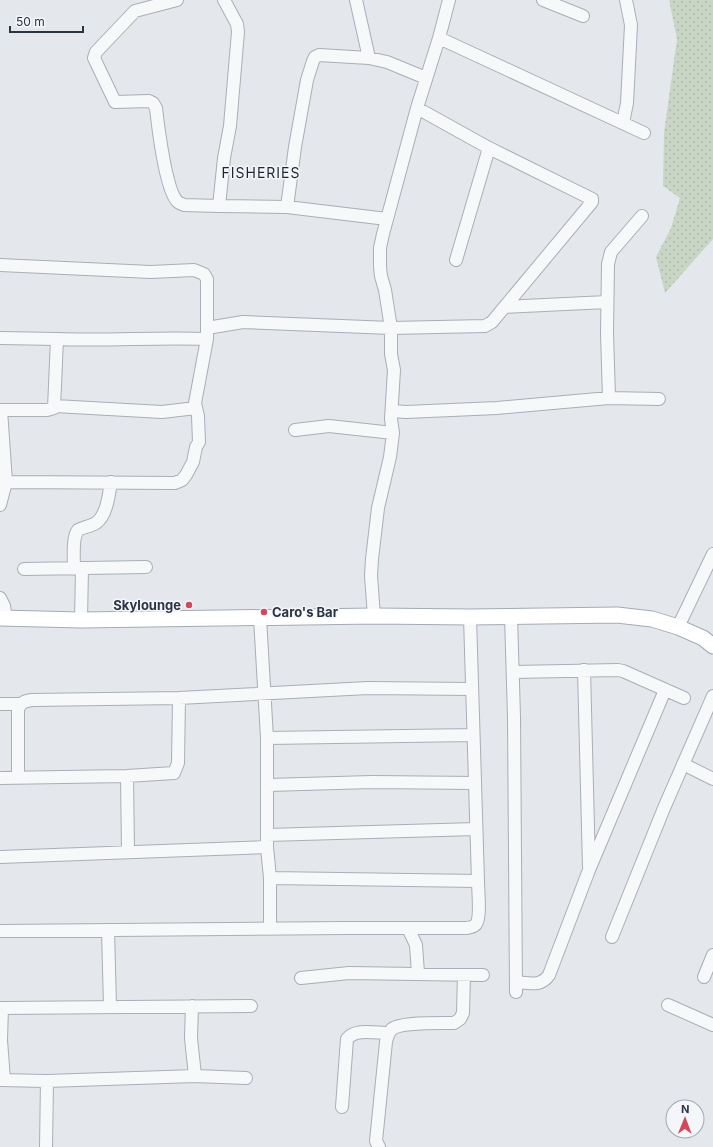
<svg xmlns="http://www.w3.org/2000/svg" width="713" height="1147" font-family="Inter,sans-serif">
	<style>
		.grass { fill: url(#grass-dots) }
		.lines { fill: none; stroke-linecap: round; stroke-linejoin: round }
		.minor-casing { stroke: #a9aeb7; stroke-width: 14 }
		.major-casing { stroke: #a3abb8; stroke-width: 17 }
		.minor { stroke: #f7f8fa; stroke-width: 12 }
		.major { stroke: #fff; stroke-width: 15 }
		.poi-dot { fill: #d1495b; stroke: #f4f6f9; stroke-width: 1.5 }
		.labels { text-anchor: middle; stroke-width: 3; stroke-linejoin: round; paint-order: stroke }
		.poi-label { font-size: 13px; font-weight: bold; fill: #2b3445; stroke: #f4f6f9; text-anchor: end }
		.neighbourhood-label { font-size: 14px; letter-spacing: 1px; fill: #1d2536; stroke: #f4f6f9 }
	</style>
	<defs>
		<pattern id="grass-dots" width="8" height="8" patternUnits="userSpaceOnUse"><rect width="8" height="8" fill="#c9d6c5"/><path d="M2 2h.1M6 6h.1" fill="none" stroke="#adb8ab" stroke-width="1.8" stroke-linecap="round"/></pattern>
	</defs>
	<rect width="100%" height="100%" fill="#e4e7ec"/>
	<path class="grass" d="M669 0H713V239L665 293 656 257 671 228 680 198 663 186 664 133 677 39Z"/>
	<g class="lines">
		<defs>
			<path id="minor" d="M177 0 135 11 96 52 94 58 115 102 149 101 153 103 156 108C158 126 166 192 178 202 179 203 182 204 184 205L219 206 224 158 230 126 238 32 237 24 224 0
				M356 0 369 58
				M543 0 583 16
				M439 38 644 133
				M623 123 627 103 631 25 626 0
				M219 206 287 207
				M387 219 287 207 295 147 307 80 313 61 315 57 319 55 369 58 387 62 426 78
				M456 260 489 148
				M0 265 151 272 194 270 204 274 207 279V339L195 403 198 416 199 442 196 447 193 462 186 475 182 480 175 483 6 482
				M505 307 607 302
				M207 328 243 322 391 328 485 326 492 322 592 202V199L489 148 417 108
				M0 338 57 339
				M609 398 607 333 608 264 611 252 642 216
				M55 406 162 412 196 408
				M392 411 406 412 497 408 609 398 659 399
				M295 430 329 426 393 433
				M0 505 6 482 1 410H47L54 408 57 339C107 341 157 337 207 339
				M74 568C74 559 72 537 78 530 84 527 91 526 96 523 107 515 109 494 111 482
				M24 569 146 567
				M0 598 4 606 6 618
				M374 616 371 576 372 559 378 508 390 457 393 433 391 419 394 370 391 354V328L385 290 381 276 380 266V248L383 234 417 108 439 38 449 0
				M511 616 514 717 516 992
				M260 618 267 738V847L270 878V929
				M81 620 82 568
				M678 627 713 554
				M584 670 589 867
				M513 672 618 670 623 671 684 698
				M0 704H20
				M267 738 473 735
				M683 764 713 779
				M127 776 128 851
				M18 777V709C21 702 25 701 32 700L179 698 368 688 471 689
				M0 778 127 776 174 773 178 763 179 698
				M268 785 372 782 475 783
				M267 835 476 829
				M0 857 267 847
				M270 878 478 881
				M408 928 416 945 418 973
				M108 930 110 1006
				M0 931 346 928H467C471 927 474 927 476 924 481 918 478 890 478 881L470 617
				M612 937 664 808 713 696
				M704 977 713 955
				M301 978 349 973 483 975
				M516 982C529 983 541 987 549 975L589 870 665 690
				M668 1005 713 1025
				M192 1006 191 1038 195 1076
				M0 1008 251 1006
				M2 1008 1 1040 4 1080
				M0 1080 47 1081 195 1076 246 1078
				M342 1107 347 1039C355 1028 376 1033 388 1033
				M46 1147 47 1081
				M379 1147 376 1141 386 1042C387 1037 388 1033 392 1029 401 1022 442 1023 454 1023L460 1019 463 1013 464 975"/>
			<path id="major" d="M0 618 81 620 374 616 470 617 617 615 652 619 678 627 703 638 713 646"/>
		</defs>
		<use href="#minor" class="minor-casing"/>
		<use href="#major" class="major-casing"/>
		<use href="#minor" class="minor"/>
		<use href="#major" class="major"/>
	</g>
	<g class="poi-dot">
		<circle cx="189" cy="605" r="4"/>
		<circle cx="264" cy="612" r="4"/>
	</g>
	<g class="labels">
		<g class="poi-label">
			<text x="181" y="610">Skylounge</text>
			<text x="272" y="617" text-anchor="start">Caro's Bar</text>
		</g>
		<g class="neighbourhood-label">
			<text x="261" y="178">FISHERIES</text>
		</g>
	</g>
	<g transform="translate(685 1119) rotate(1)"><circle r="19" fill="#f4f6f9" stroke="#a4a8b1"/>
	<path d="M0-3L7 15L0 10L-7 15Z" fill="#d1495b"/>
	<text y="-6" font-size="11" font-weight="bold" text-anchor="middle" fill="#2b3445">N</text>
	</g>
	<path d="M10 26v6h73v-6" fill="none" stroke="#2b3445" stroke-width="2"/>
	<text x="16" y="26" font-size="12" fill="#2b3445" stroke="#f4f6f9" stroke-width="3" paint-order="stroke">50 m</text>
</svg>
